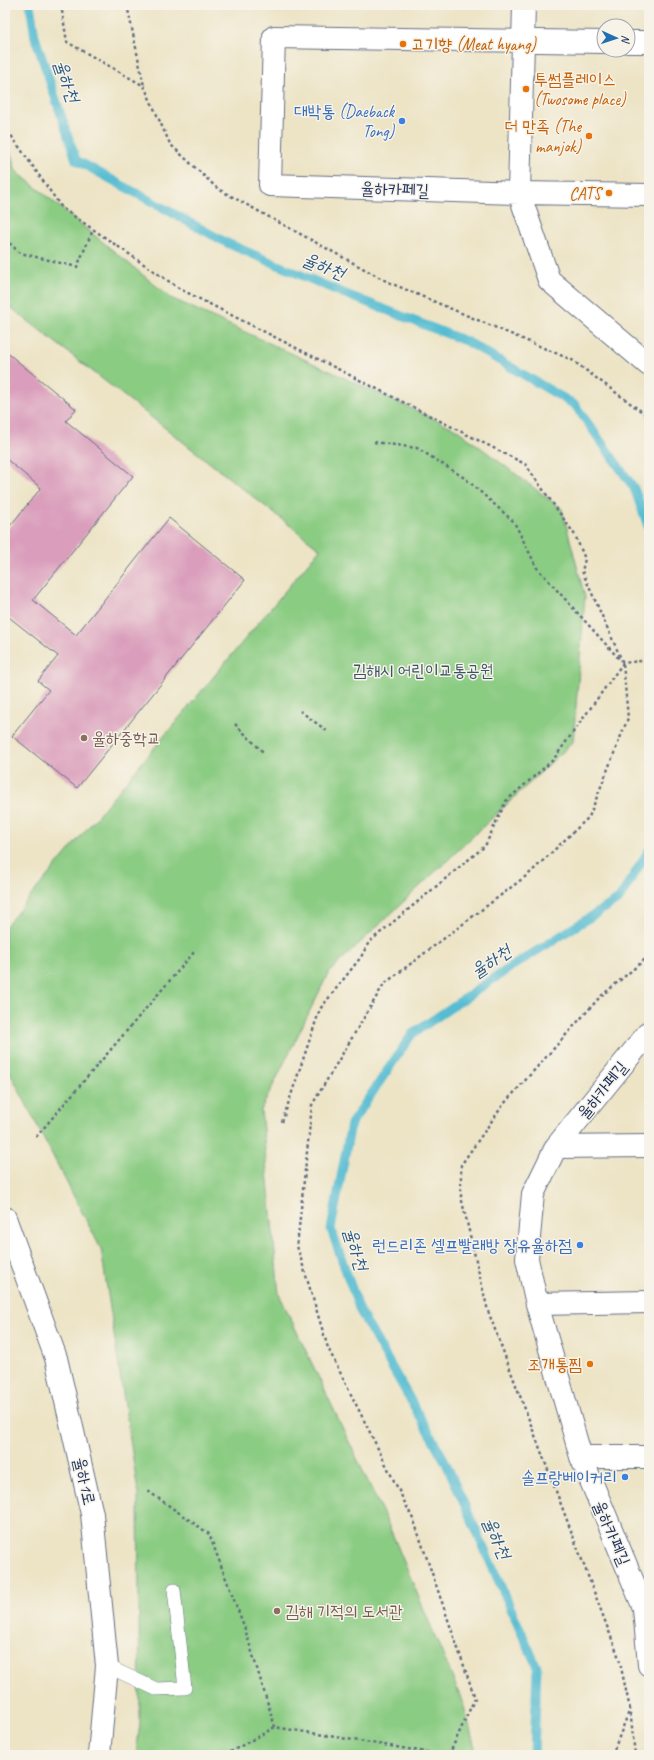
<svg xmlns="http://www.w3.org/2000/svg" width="654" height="1760" font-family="Caveat,'Poor Story',sans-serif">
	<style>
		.green { fill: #8bcc83; stroke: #537e70 }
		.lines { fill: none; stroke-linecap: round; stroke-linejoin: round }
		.stream { stroke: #54bcd1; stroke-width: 9 }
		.building { fill: #da9ebc }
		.service-casing { stroke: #646e82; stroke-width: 14 }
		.minor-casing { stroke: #646e82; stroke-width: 24 }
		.tertiary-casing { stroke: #646e82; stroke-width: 24 }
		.path { stroke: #646e82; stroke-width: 2.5; stroke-dasharray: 3 3; stroke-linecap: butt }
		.service { stroke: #fff; stroke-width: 13 }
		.minor { stroke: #fff; stroke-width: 22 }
		.tertiary { stroke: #fff; stroke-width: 22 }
		.food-dot { fill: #e8710a; stroke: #f7f3e8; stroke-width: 1.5 }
		.shop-dot { fill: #3f7fe0; stroke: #f7f3e8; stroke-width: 1.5 }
		.education-dot { fill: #8d6e63; stroke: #f7f3e8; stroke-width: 1.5 }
		.labels { text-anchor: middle; stroke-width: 3; stroke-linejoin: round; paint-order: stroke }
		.food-label { font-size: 17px; fill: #c56008; stroke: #f7f3e8; text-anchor: end }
		.shop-label { font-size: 17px; fill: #366cbe; stroke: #f7f3e8; text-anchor: end }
		.street-label { font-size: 17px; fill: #1b2f5e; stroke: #f7f3e8 }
		.park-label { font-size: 17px; fill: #375667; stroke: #f7f3e8 }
		.education-label { font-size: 17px; fill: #785e54; stroke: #f7f3e8; text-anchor: start }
		.water-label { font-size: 18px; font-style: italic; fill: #2c5980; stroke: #f7f3e8 }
	</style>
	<rect width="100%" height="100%" fill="#f7f3e8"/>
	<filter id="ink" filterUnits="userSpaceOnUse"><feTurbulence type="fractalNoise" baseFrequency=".025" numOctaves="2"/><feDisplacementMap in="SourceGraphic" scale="8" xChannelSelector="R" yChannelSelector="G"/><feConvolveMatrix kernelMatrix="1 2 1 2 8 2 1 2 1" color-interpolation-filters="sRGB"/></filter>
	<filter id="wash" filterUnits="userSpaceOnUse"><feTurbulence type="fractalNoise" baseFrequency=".012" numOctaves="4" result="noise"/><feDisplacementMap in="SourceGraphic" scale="16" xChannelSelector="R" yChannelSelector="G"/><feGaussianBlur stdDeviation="0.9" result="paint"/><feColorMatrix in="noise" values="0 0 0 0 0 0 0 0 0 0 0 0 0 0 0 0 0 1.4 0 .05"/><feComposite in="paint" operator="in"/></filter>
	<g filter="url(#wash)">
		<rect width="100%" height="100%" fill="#ede4c6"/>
		<path class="green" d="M5 134 16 171 171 298 456 429 562 509 585 597 573 742 329 972 261 1110 279 1294 389 1526 463 1703 477 1755H136L140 1723 138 1492 101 1249 5 1063V927L320 549 5 303Z"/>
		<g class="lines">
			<path class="stream" d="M30 5 35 37 76 160 227 243 338 291 468 342 575 405 634 488 649 529
				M534 1755 537 1667 445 1461 360 1311 331 1229 351 1124 412 1034 511 967 619 899 649 850"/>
		</g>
		<g id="blocks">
			<path class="building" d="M5 351 76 409 66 421 133 476 33 600 76 635 169 518 245 580 77 788 12 736 49 690 38 681 58 656 5 614V532L41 488 5 458Z"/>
		</g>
	</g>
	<g filter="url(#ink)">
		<use href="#blocks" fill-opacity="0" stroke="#646e82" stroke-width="1"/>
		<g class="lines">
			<defs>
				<path id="service" d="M107 1666 156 1689 185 1688 174 1590"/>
				<path id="minor" d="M524 5 519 193 549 280 649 365
					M604 42 274 37 270 185 519 193 649 195
					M628 42H649
					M649 1032 556 1147 533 1194 527 1259 537 1304 581 1457 644 1608 649 1665
					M556 1147 649 1146
					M537 1304 649 1302
					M581 1457H649"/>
				<path id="tertiary" d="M5 1218 56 1358 92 1514 107 1666 99 1755"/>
			</defs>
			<use href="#service" class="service-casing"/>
			<use href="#minor" class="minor-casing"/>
			<use href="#tertiary" class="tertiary-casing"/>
			<path class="path" d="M61 5 67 42 144 86 170 144 218 189 388 282 572 360 649 417
				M127 5 144 86
				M5 113 8 131 62 208 180 289 525 464 575 535 585 559 582 571 623 663 628 718 589 817 530 873 384 984 312 1105 297 1246 328 1348 414 1521 475 1698 449 1755
				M5 239 20 253 77 267 93 230
				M374 442 417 448 466 479 514 522 537 568 621 661
				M300 711 327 731
				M235 724 264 753
				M282 1122 320 1009 361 957 369 942 485 846 506 801 553 760 623 663 649 660
				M36 1137 195 951
				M148 1491 209 1534 244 1626 275 1727
				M630 1709 619 1658 488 1311 461 1197V1165L503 1105 600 997 649 956
				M225 1755 275 1727 444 1755
				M612 1755 630 1709 635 1755"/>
			<use href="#service" class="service"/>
			<use href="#minor" class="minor"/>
			<use href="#tertiary" class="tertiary"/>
		</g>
	</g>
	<g class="food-dot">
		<circle cx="403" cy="44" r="4"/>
		<circle cx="526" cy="89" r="4"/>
		<circle cx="589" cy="136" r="4"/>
		<circle cx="609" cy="193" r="4"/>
		<circle cx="590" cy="1364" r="4"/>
	</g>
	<g class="shop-dot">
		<circle cx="402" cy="121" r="4"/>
		<circle cx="580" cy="1245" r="4"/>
		<circle cx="625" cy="1477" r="4"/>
	</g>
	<g class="education-dot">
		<circle cx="84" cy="738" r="4"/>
		<circle cx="277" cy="1611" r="4"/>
	</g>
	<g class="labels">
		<g class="food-label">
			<text x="411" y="50" text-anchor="start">고기향 (Meat hyang)</text>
			<text x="534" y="85" text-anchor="start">투썸플레이스<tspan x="534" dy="20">(Twosome place)</tspan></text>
			<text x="581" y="132">더 만족 (The<tspan x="581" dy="20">manjok)</tspan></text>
			<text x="601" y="199">CATS</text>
			<text x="582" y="1370">조개통찜</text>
		</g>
		<g class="shop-label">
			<text x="394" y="117">대박통 (Daeback<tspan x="394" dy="20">Tong)</tspan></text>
			<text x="572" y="1251">런드리존 셀프빨래방 장유율하점</text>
			<text x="617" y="1483">솔프랑베이커리</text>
		</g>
		<g class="street-label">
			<text transform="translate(395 189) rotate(2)" y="6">율하카페길</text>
			<text transform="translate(602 1090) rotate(-51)" y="6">율하카페길</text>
			<text transform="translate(85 1481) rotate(77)" y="6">율하1로</text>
			<text transform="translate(612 1533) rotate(67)" y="6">율하카페길</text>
		</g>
		<g class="park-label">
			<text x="423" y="676">김해시 어린이교통공원</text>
		</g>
		<g class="education-label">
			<text x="92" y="744">율하중학교</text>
			<text x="285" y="1617">김해 기적의 도서관</text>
		</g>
		<g class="water-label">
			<text transform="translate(67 81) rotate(71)" y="6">율하천</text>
			<text transform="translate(324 266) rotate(22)" y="6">율하천</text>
			<text transform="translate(491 961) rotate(-34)" y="6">율하천</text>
			<text transform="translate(356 1249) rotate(73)" y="6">율하천</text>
			<text transform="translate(497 1538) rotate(66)" y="6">율하천</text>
		</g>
	</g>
	<rect width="654" height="1760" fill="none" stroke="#f7f3e8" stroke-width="20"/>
	<g transform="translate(616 38) rotate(93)"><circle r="19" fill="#f7f3e8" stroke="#9fa5b1"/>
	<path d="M0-3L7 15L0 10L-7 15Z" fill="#1f6fb2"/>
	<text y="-6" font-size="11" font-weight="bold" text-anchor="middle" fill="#1b2f5e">N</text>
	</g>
</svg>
